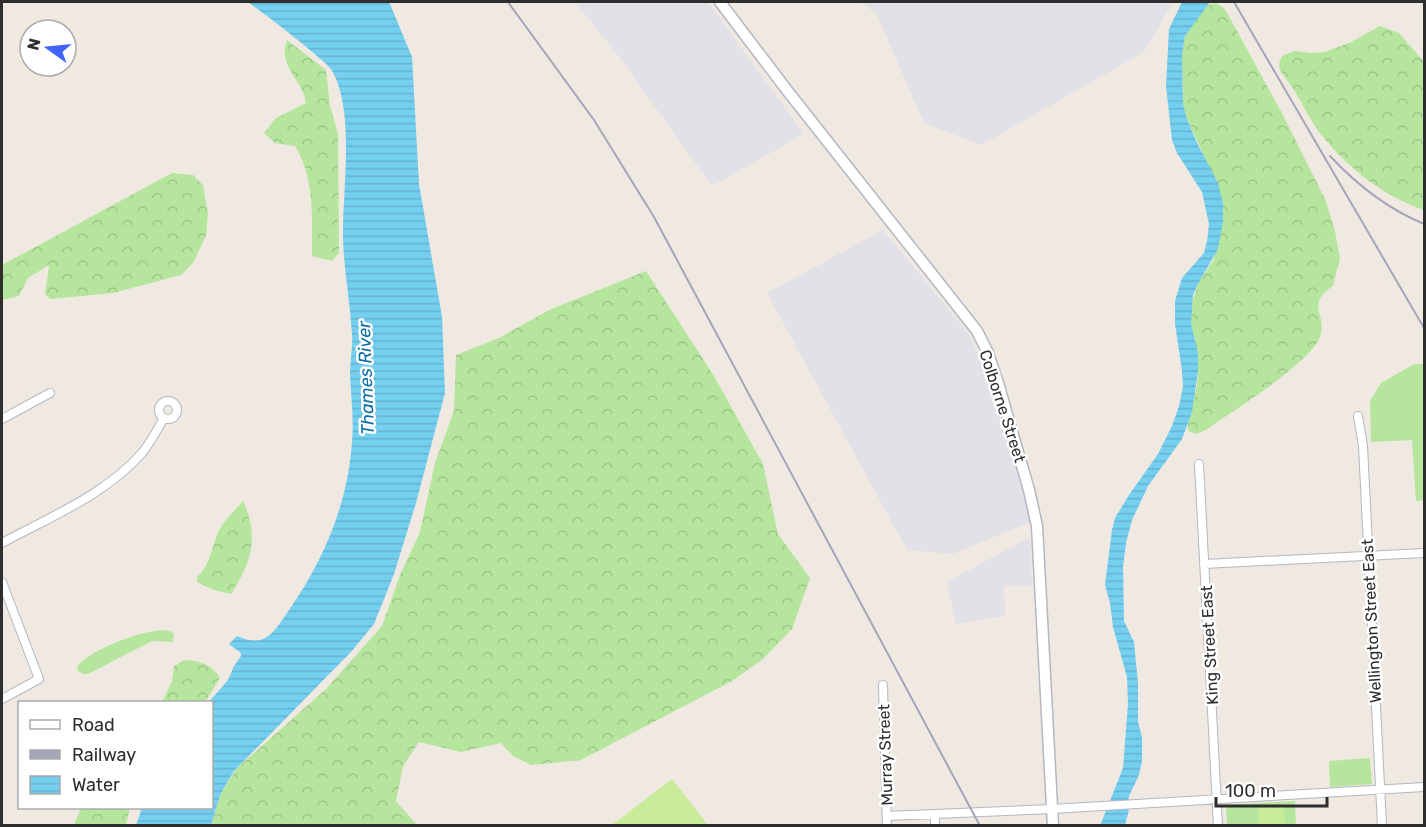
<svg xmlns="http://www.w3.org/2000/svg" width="1426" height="827" font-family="Rubik,sans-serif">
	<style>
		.industrial { fill: #e3e1e8 }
		.grass { fill: #b6e59e }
		.forest { fill: url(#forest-crowns) }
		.pitch { fill: #c9ec9a }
		.water { fill: url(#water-rules) }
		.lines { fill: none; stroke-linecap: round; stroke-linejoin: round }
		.street-casing { stroke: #b4b7c1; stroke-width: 10 }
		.secondary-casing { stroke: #b4b7c1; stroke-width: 13 }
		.street { stroke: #fff; stroke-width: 8 }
		.secondary { stroke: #fff; stroke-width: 10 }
		.rail { stroke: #a3a6b8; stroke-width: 2 }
		.labels { text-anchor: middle; stroke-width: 5; stroke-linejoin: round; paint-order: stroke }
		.street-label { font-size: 16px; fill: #2e2e2e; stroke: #fff }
		.water-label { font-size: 18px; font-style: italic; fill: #0d6fa3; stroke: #fff }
	</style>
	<defs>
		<pattern id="forest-crowns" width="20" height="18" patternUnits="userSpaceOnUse" patternTransform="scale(1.5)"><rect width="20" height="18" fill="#b6e59e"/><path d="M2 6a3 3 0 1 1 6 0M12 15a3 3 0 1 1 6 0" fill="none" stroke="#9dc588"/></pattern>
		<pattern id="water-rules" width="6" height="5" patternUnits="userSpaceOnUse" patternTransform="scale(1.5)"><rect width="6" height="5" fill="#75cff0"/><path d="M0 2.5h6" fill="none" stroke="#66b2ce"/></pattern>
	</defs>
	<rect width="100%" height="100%" fill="#efe9e1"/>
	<path class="industrial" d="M575 2H708L804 134 712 186 619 57Z
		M861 2H1173L1144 52 981 145 924 123 877 15Z
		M883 230 969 334 1001 408 1031 522 953 554 907 550 767 293Z
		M1030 537 1032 586H1004L1005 616 956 624 947 582Z"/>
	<path class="grass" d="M1414 364H1424V500L1416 501 1412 440 1371 442 1370 401 1381 383Z
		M162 630 170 631 174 634 173 642 152 641 88 674H83L78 671 77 666C94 648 138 632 162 630Z
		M1370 758 1372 784 1330 787 1329 761Z
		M1295 801 1296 825H1227L1226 805Z"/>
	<path class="forest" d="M1216 3 1225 9 1283 115 1325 199 1335 231 1340 258 1333 286C1303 306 1330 316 1319 339 1307 365 1234 410 1207 429 1200 433 1195 436 1188 430V422L1197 386 1198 371V353L1191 323V307L1198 284 1214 259 1204 156 1187 119 1183 105 1182 56 1185 36 1195 20 1208 5Z
		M1380 26 1399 33 1424 62V210C1386 197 1350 170 1324 138 1311 123 1303 104 1292 87 1285 75 1274 71 1282 56L1295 51 1311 53 1325 52 1351 42Z
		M287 40 326 70 330 106 338 134 339 253 332 261 312 256C312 219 315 178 295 146L275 143 264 133 276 118 306 103C303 79 277 67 287 40Z
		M172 173 193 175 203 185 208 214 206 236 193 263 181 275 113 293 51 299 45 295 49 265 28 278 19 296 2 300V265Z
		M646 271 714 376 763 464 778 534 810 578 792 629 763 659 732 681 581 760 531 765 513 756 501 743 461 752 419 742 403 766 396 801 417 825 211 826 221 793 237 768 326 689 382 626 400 575 420 532 435 463 454 411 456 355 499 338 549 310Z
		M243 501C260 538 251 562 231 594L214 590 197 582V577C210 565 211 551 217 535 221 523 235 511 243 501Z
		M184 660C201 661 211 664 220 678L205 702H162L172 681 174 666Z
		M81 808H130L126 825H74Z"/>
	<path class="pitch" d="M672 779 708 825H612Z
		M1284 807 1285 823 1258 825V808Z"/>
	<path class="water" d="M247 2H387L390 4 412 57 419 184 442 317 445 393 416 503 394 574 374 624 351 652 234 771 221 793 211 825H136L142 808H212V702H209L228 680 234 666 241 656V653L229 644 237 636C266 649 274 632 289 610 324 560 348 503 352 442 354 420 351 397 350 374 350 361 353 347 352 334 350 302 344 271 343 239 342 192 356 109 331 69 327 62 256 6 247 2Z
		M1182 2H1210L1185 36 1182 56 1183 104 1187 119 1197 143 1218 183 1223 203V222L1218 249 1198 284 1193 295 1191 323 1198 353V371L1192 412 1182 439 1148 486 1132 520 1126 543 1123 567 1124 621 1134 642 1138 683V722L1142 737V761L1139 775 1129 796 1127 808 1129 810 1125 825 1100 826 1123 768 1128 704 1127 677 1113 627 1110 603 1105 585 1112 530 1115 518 1129 495 1158 454 1172 426 1179 406 1183 387 1182 371 1175 324V301L1182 278 1204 253 1207 241 1209 224 1202 192 1177 153 1172 140 1166 86 1169 29Z"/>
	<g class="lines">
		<defs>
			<path id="street" d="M159 410a9 9 0 1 1 18 0a9 9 0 1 1-18 0Z
				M1358 416 1363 446 1382 826
				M2 419 50 393
				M1199 464 1218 826
				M2 543C50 517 105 495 142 453 151 442 157 430 164 418
				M1204 564 1424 553
				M2 582 39 679 2 699
				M883 685 887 826
				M935 814V826
				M887 816 1052 809 1424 787"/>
			<path id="secondary" d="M720 2 786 89 977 331 988 353 998 383 1029 490 1037 526 1053 826"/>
		</defs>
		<use href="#street" class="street-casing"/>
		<use href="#secondary" class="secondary-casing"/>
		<use href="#street" class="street"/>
		<use href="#secondary" class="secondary"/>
		<path class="rail" d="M508 2 594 120 654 217 980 826
			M1234 2 1424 328
			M1330 156C1357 185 1388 209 1424 224"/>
	</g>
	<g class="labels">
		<g class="street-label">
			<text transform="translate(1003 406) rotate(72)" y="6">Colborne Street</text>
			<text transform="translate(1371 621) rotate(-93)" y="6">Wellington Street East</text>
			<text transform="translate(1209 645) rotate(-93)" y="6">King Street East</text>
			<text transform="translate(885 755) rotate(-92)" y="6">Murray Street</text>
		</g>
		<g class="water-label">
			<text transform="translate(366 378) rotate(-92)" y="6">Thames River</text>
		</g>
	</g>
	<rect width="1426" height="827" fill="none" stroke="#2e2e2e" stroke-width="6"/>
	<rect x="18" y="701" width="195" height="108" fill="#ffffff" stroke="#ababab" stroke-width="1.5"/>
	<rect x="30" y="720" width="30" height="9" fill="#ffffff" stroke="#ababab" stroke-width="1.5"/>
	<text x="72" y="731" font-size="18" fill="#2e2e2e">Road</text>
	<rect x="30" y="750" width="30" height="9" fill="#a3a6b8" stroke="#ababab" stroke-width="1.5"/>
	<text x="72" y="761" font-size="18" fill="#2e2e2e">Railway</text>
	<rect x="30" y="776" width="30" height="18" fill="url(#water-rules)" stroke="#ababab" stroke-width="1.5"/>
	<text x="72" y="791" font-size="18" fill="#2e2e2e">Water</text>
	<g transform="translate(48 48) rotate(285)"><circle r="28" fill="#ffffff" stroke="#ababab" stroke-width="1.5"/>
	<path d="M0-4.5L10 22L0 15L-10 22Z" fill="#4264fb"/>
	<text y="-9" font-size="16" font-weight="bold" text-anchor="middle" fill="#2e2e2e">N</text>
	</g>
	<path d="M1216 797v9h111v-9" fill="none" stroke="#2e2e2e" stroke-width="3"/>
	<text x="1225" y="797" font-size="18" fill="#2e2e2e" stroke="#ffffff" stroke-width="4.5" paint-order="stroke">100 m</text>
</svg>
